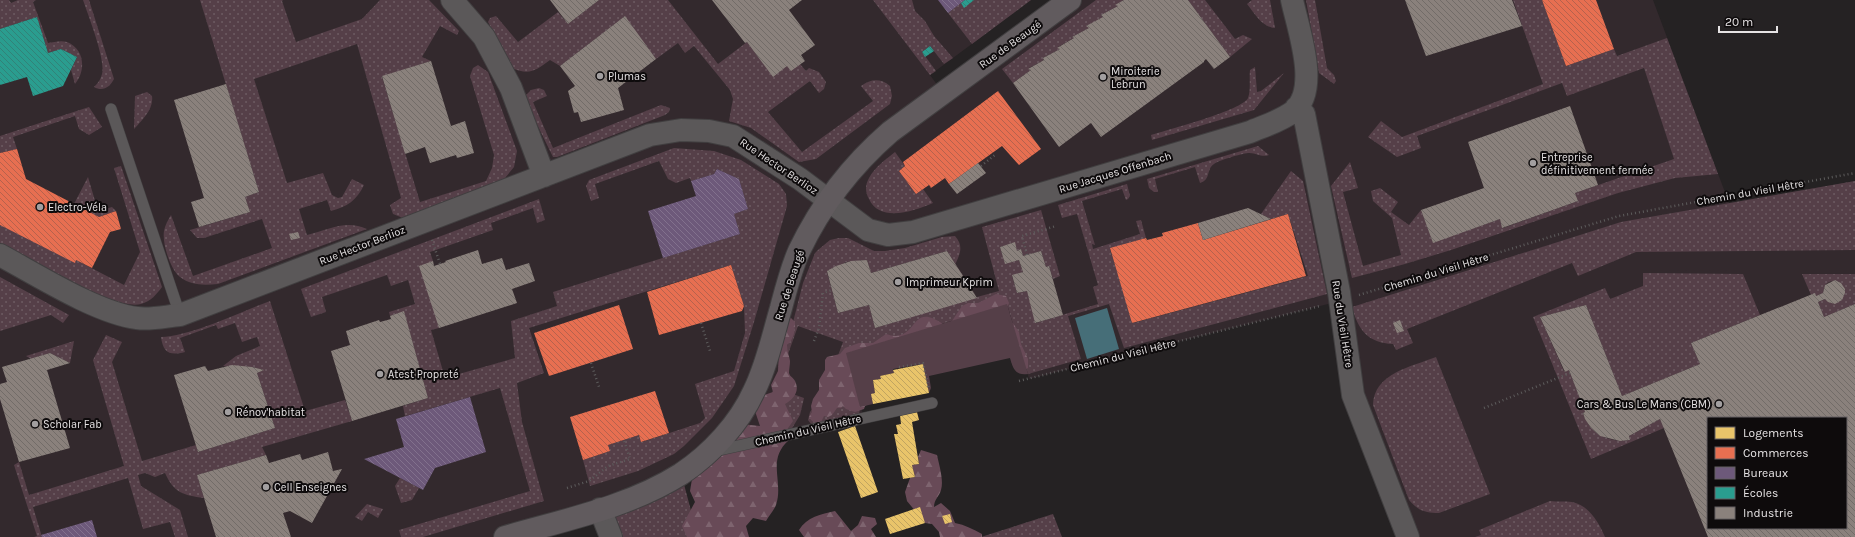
<svg xmlns="http://www.w3.org/2000/svg" width="1855" height="537" font-family="Karla,sans-serif">
	<style>
		.built { fill: #33292d; fill-rule: evenodd }
		.grass { fill: url(#grass-dots); fill-rule: evenodd }
		.forest { fill: url(#forest-firs) }
		.garden { fill: #553f48 }
		.water { fill: #466e78 }
		.homes { fill: url(#homes-back-hatch) }
		.shops { fill: url(#shops-back-hatch) }
		.offices { fill: url(#offices-back-hatch) }
		.schools { fill: url(#schools-back-hatch) }
		.industry { fill: url(#industry-back-hatch); fill-rule: evenodd }
		.lines { fill: none; stroke-linecap: round; stroke-linejoin: round }
		.lane-casing { stroke: #413f40; stroke-width: 12 }
		.street-casing { stroke: #413f40; stroke-width: 24 }
		.secondary-casing { stroke: #413f40; stroke-width: 24 }
		.path { stroke: #5d5c5c; stroke-width: 2.5; stroke-dasharray: 1 3; stroke-linecap: butt }
		.lane { stroke: #5b5859; stroke-width: 11 }
		.street { stroke: #5b5859; stroke-width: 22 }
		.secondary { stroke: #615b5e; stroke-width: 22 }
		.poi-dot { fill: #a29fa0; stroke: #0e0b0c; stroke-width: 1.5 }
		.labels { text-anchor: middle; stroke-width: 4; stroke-linejoin: round; paint-order: stroke }
		.street-label { font-size: 11px; fill: #e6e3e4; stroke: #0e0b0c }
		.poi-label { font-size: 11px; fill: #e6e3e4; stroke: #0e0b0c; text-anchor: start }
	</style>
	<defs>
		<pattern id="grass-dots" width="8" height="8" patternUnits="userSpaceOnUse"><rect width="8" height="8" fill="#553f48"/><path d="M2 2h.1M6 6h.1" fill="none" stroke="#6d5b62" stroke-width="1.8" stroke-linecap="round"/></pattern>
		<pattern id="forest-firs" width="22" height="20" patternUnits="userSpaceOnUse"><rect width="22" height="20" fill="#684a57"/><path d="M5 1l3.5 6h-7zM16 11l3.5 6h-7z" fill="#7e646f"/></pattern>
		<pattern id="homes-back-hatch" width="6" height="6" patternUnits="userSpaceOnUse"><rect width="6" height="6" fill="#e9c46a"/><path d="M-1 5l2 2M0 0l6 6M5-1l2 2" fill="none" stroke="#c0a460"/></pattern>
		<pattern id="shops-back-hatch" width="6" height="6" patternUnits="userSpaceOnUse"><rect width="6" height="6" fill="#e76f51"/><path d="M-1 5l2 2M0 0l6 6M5-1l2 2" fill="none" stroke="#b6624d"/></pattern>
		<pattern id="offices-back-hatch" width="6" height="6" patternUnits="userSpaceOnUse"><rect width="6" height="6" fill="#6d597a"/><path d="M-1 5l2 2M0 0l6 6M5-1l2 2" fill="none" stroke="#82718d"/></pattern>
		<pattern id="schools-back-hatch" width="6" height="6" patternUnits="userSpaceOnUse"><rect width="6" height="6" fill="#2a9d8f"/><path d="M-1 5l2 2M0 0l6 6M5-1l2 2" fill="none" stroke="#328278"/></pattern>
		<pattern id="industry-back-hatch" width="6" height="6" patternUnits="userSpaceOnUse"><rect width="6" height="6" fill="#8a817c"/><path d="M-1 5l2 2M0 0l6 6M5-1l2 2" fill="none" stroke="#726c68"/></pattern>
	</defs>
	<rect width="100%" height="100%" fill="#252223"/>
	<path class="built" d="M0 0H1031L930 75 943 93 1070 0H1653L1729 203 1855 181V537H1408L1353 395 1340 301 1029 379 1007 304 846 353 864 418 699 460 505 537H0ZM1708 418H1846V528H1708Z"/>
	<path class="grass" d="M0 0H9L11 3 18 0H36L33 2 48 43C54 42 61 40 67 42 85 49 86 71 75 84L71 70 77 57 61 49 48 53 37 17 0 29Z
		M83 0H89L114 79C110 87 103 92 94 87 98 83 101 79 102 74 106 60 88 15 83 0Z
		M200 0H283L282 1 296 42 362 19 380 0H429L459 31 457 35 440 26 422 57 431 61 382 77 420 202 486 181 492 168 494 155 470 76 473 68 478 65 488 72 517 151 514 167 505 178 496 184 403 218 393 214 390 205 401 198 357 44 254 79 287 183 323 173 332 195 338 198 342 197 352 179 364 185C357 200 347 207 331 211L327 200 299 209 307 235C328 230 346 219 367 229L218 284C205 285 191 286 180 277 170 269 162 243 164 231 165 225 168 220 171 215L193 276 272 248 262 219 204 238H197L190 230 250 212 245 197 259 192Z
		M599 0H668L718 64 747 42 773 76 787 66 800 64 806 71 809 68 819 72 826 82 824 89 819 93 810 81 768 112 802 152 873 101 861 86C871 79 880 78 890 86L892 96 890 104 816 159 799 162 751 128 729 121 733 99 730 90 694 46 685 53 678 43 656 59 624 17 560 66 550 60C536 70 530 76 512 68L488 22 490 18 496 16 518 42 558 12 568 24Z
		M873 0H912L915 11 925 21 934 36 953 58 944 64 930 46 922 52 936 71 930 75Z
		M974 0H1031L972 44 948 13 961 3 964 7Z
		M1096 0H1124L1116 5 1118 6 1101 15 1103 17 1089 28 1072 37 1074 38 1058 47 1060 49 1043 58 1044 60 1029 68 1031 70 1013 83 1002 69Z
		M1188 0H1205L1235 39 1243 35 1252 39 1230 57Z
		M1252 0H1270L1275 28C1262 27 1255 14 1247 4Z
		M1306 0H1315L1327 68 1334 75 1336 81 1334 84 1319 73Z
		M1513 0H1542L1566 66 1614 49 1617 56 1667 38 1718 174 1675 178 1618 193 1451 250 1405 264 1352 278 1331 186 1350 162 1358 188 1343 192 1363 266 1401 255 1392 218 1373 201 1371 191 1380 188 1398 202 1391 212 1409 225 1421 210 1433 242 1500 219 1503 228 1578 201 1575 193 1674 159 1644 68 1567 96 1562 83 1417 136 1421 148 1397 157 1368 137 1381 121 1402 137 1543 84Z
		M1255 67 1257 92 1261 91 1284 73 1254 110 1152 140 1151 135C1167 130 1243 110 1248 98 1251 90 1249 78 1250 70Z
		M539 88 544 90 547 96 533 102 553 148 661 105 670 108 669 112 665 115 557 157H553L525 100 526 95 531 90Z
		M147 92 152 96C154 109 142 120 134 129L135 96Z
		M89 107 102 127 89 135 79 129 75 116 13 137 17 149 0 153V136Z
		M1258 146 1269 155C1261 158 1256 152 1248 153 1241 154 1219 160 1214 164 1206 169 1211 180 1200 183L1195 167 1155 179 1158 192H1154L1149 188 1147 179Z
		M674 148 714 151 741 160 779 184 786 194 787 206 754 322 734 386 712 418 684 446 674 454 638 471 590 486 583 460 610 451 608 445 639 435 642 442 700 423 705 418 695 384 734 371 745 333 744 306 731 265 529 328 544 373 517 383 522 422 544 501 423 537H401L399 530 530 491 500 388 405 416 403 406 428 398 404 312 390 316 389 312 415 304 408 280 391 286 387 275 322 297 326 312 311 317 301 289 539 199 545 220 537 223 533 208 491 223 493 230 430 252 433 261 439 328 431 330 445 378 515 358 511 321 557 306 553 292 740 234 734 214 748 209 739 179 717 169 714 174 691 181 690 178 676 183 668 179 659 161 595 184 599 198 591 201 586 186 589 180Z
		M895 152 905 166 899 171 916 194 923 189 933 203C914 211 880 223 869 199 865 192 865 185 869 178 875 167 885 160 895 152Z
		M121 166 162 287C156 295 151 301 141 304 112 311 28 259 0 244V225L76 260 124 285 140 252 114 168Z
		M1291 171 1303 181 1327 294 1124 348 1109 304 1068 316 1081 359 1028 374 1007 304 846 353 860 407 859 416 817 426 811 424 808 420 810 412 817 403 820 404 843 342 798 326 776 388 804 398 800 415 791 430C778 430 767 426 763 413L779 377 803 283 815 253 818 250 830 240 839 238H848L874 251H885L905 248 942 237 955 236C964 246 960 254 955 265L977 297 999 291 982 227 1041 210 1060 276 1053 279 1049 266 1046 267 1041 251 1023 256 1021 249 1017 251 1014 243 1000 247 1005 263 1019 260 1023 272 1012 276 1017 293 1027 291 1036 323 1098 304 1093 287 1098 285 1077 214 1062 218 1058 205 1127 184 1130 196 1128 199 1126 200 1122 189 1082 201 1095 245 1092 244 1093 249 1140 234 1136 221 1141 220 1146 238 1110 249 1133 323 1308 276 1288 214 1271 219 1261 214ZM947 251 977 297 875 328 869 305 838 313 827 272 846 262 867 260 871 273Z
		M88 177 98 211 112 207 116 211 99 217 74 204Z
		M1855 181V250L1636 252 1578 276 1572 263 1407 329 1413 343 1396 350 1393 344C1368 343 1358 330 1352 307L1621 222Z
		M1643 273 1743 274 1760 315 1691 343 1700 364 1622 396 1586 305 1540 317 1564 371 1569 370 1585 412 1583 413C1590 434 1608 443 1630 440L1629 436 1660 419 1664 428 1591 459 1533 317 1605 288 1610 299 1643 286Z
		M1802 274H1855V304L1824 317 1818 302 1825 299 1831 303 1839 302 1845 293C1844 281 1834 277 1825 285L1823 293 1816 296 1811 295Z
		M0 277 69 315 63 323 51 315 0 331Z
		M270 301 305 411 345 400 352 421 262 447 266 455 197 475 204 498C183 495 174 493 165 473L155 477 145 473 138 475 141 486 180 510 188 537H175L170 522 143 529 128 478 33 507 42 537H34L37 536 14 465 19 462 29 495 124 466 93 360 106 335 122 342 112 362 142 461 196 445 198 452 275 428 257 373 263 370 252 367 223 366 236 356 260 346 257 337 242 342 235 323 218 329 216 325 180 338 185 352C170 356 163 353 161 337 191 336 240 312 270 301Z
		M74 341 70 363 50 353 31 359 26 356Z
		M1436 357 1490 494 1439 513C1426 513 1418 511 1409 500L1373 405C1374 373 1411 367 1436 357Z
		M681 473 698 537H611L600 509Z
		M400 478 419 488 412 500 401 503 395 486Z
		M1550 501C1557 502 1565 501 1572 502 1589 505 1599 523 1605 537H1475L1481 535 1479 530Z
		M367 504 383 509 378 518 368 512 362 521 355 517Z
		M1053 514 1062 537H981Z"/>
	<path class="forest" d="M996 294 1006 296 1009 303 1006 310 1009 318 1019 332 1021 344 1028 359V368L1023 371 1012 363 1009 352 936 355 869 376 875 393 871 394 873 401 865 406 864 409 855 412 846 409 843 406 841 408H837L832 415 828 417 824 416 821 422C815 423 812 422 809 417L812 412 811 406 813 399 819 390V380L825 370V360L827 357 840 354 845 348 859 343H873L886 334C890 335 892 336 896 336 918 335 912 302 944 325L950 324 962 306 968 303H978Z
		M791 318 795 322C795 331 794 339 787 345 787 351 789 355 790 361 790 365 789 369 789 373 790 377 793 377 795 381 800 391 794 399 785 404L793 421 788 428 789 440C766 460 784 481 776 505 774 510 769 516 766 521L753 518 746 526 749 537H687L682 526 695 502 690 491 692 479 741 424 760 426 755 411 761 396 773 392 771 385 778 371 779 349 785 320Z
		M921 450 937 455C939 465 944 480 941 490 939 497 934 499 934 507L941 503 950 511 955 523C965 525 973 529 982 534V537H940L939 532 932 524 925 523 907 501 905 492 910 478 915 477 912 465 919 464 918 457Z
		M835 511 851 531 858 525 862 516 875 518 877 524 871 529 876 537H804L799 530C807 517 821 514 835 511Z"/>
	<path class="garden" d="M1007 304 1028 374C1015 376 1013 368 1010 358L929 376 931 388 929 393 922 364 893 369 894 373 881 376V379L873 380 875 393 871 394 873 404 860 407 846 353Z"/>
	<path class="water" d="M1107 308 1119 349 1087 359 1075 318Z"/>
	<path class="homes" d="M923 364 929 393 873 404 871 394 875 393 873 380 881 379 880 376 894 373 893 370Z
		M917 412 919 420 912 422 919 464 912 465 915 477 903 479 894 434H898L896 425 901 424 900 415Z
		M855 426 878 492 861 498 838 432Z
		M920 507 925 523 890 534 885 519Z
		M950 514 952 522 945 524 942 516Z"/>
	<path class="shops" d="M1542 0H1596L1614 49 1566 66Z
		M998 91 1041 149 1019 165 1002 146 949 184 945 178 931 188 929 185 916 194 899 171 905 166 903 162Z
		M17 149 26 179 99 217 116 211 121 229 110 232 92 268 76 260 75 263 0 225V153Z
		M1288 214 1306 276 1132 323 1110 248 1146 238 1147 240 1163 236 1162 233 1198 223 1203 240Z
		M731 265 744 306 742 311 659 335 647 292Z
		M619 305 633 349 549 376 534 333Z
		M655 391 669 433 641 442 639 435 608 445 610 451 583 460 570 417Z"/>
	<path class="offices" d="M938 0H965L948 13Z
		M717 169 739 179 748 209 734 214 740 234 663 258 648 211 696 196 691 181 714 174Z
		M470 397 486 452 435 468 423 490 364 459 404 447 396 419Z
		M92 520 97 537H42L41 535Z"/>
	<path class="schools" d="M965 0H974L964 8 961 3Z
		M37 17 48 53 61 49 77 57 63 86 33 96 27 77 0 85V29Z
		M930 46 934 51 925 57 922 52Z"/>
	<path class="industry" d="M550 0H599L568 24Z
		M712 0H802L789 10 815 45 801 55 805 61 791 71 787 66 773 77 747 42 745 43Z
		M1124 0H1188L1230 57 1214 69 1206 59 1204 61V62L1101 137 1091 123 1059 147 1013 83 1031 70 1028 69 1044 60 1043 58 1060 49 1057 48 1074 38 1072 37 1089 28 1086 26 1103 17 1101 15 1118 6 1115 5Z
		M1405 0H1512L1522 26 1426 56Z
		M625 16 656 59 618 88 624 110 581 122 578 112 574 113 568 91 575 86 560 66Z
		M431 61 451 126 465 121 474 153 457 158 456 155 430 163 425 147 405 154 382 76Z
		M226 84 259 192 245 197 250 212 199 227 191 202 204 198 174 100Z
		M1570 106 1598 185 1575 193 1578 201 1502 228 1500 219 1433 243 1421 210 1484 188 1468 142Z
		M978 163 986 173 957 194 949 184Z
		M1248 208 1271 219 1203 240 1198 223Z
		M298 232 300 238 291 240 289 234Z
		M1015 242 1017 251 1021 249 1023 256 1041 251 1046 267 1049 266 1063 315 1035 323 1027 291 1017 293 1012 275 1023 272 1019 260 1005 264 1000 247Z
		M478 250 482 264 502 258 506 270 529 263 535 281 512 289 517 303 439 328 419 266 433 261 434 266 446 262 445 261Z
		M947 251 977 298 875 328 869 305 838 313 827 271 836 266 851 261 867 260 871 273Z
		M1835 280 1841 283 1845 289V293L1842 300 1835 304 1828 302 1825 299 1818 302 1824 317 1855 304V537H1708L1660 419 1629 436 1630 440 1620 441 1600 436 1591 428 1585 419 1583 413 1585 412 1569 370 1565 372 1540 317 1586 305 1622 396 1700 364 1691 343 1815 293 1816 296 1823 293 1825 285ZM1708 418H1846V528H1708Z
		M404 311 428 398 352 421 331 351 350 345 346 331 379 320 380 322 391 319 390 316Z
		M1400 320 1404 331 1397 333 1393 323Z
		M50 353 70 363 47 370 70 448 19 462 0 399V384L7 382 2 367Z
		M232 365 252 367 264 370 257 373 275 428 198 452 174 375 205 366 208 371Z
		M328 452 333 471 342 469 312 523 290 511 283 513 291 537H216L197 475 266 455 269 463 300 454 302 460Z"/>
	<g class="lines">
		<defs>
			<path id="lane" d="M111 109 180 315
				M715 451 932 403"/>
			<path id="street" d="M452 0 484 37 511 88 544 176
				M1296 108 1304 114 1339 292 1353 395 1408 537
				M0 255C37 275 97 313 137 318 151 320 167 316 180 315L650 135 681 130 709 131 733 136 800 179 868 230 888 235 913 232 1250 132C1264 126 1281 121 1294 111 1320 88 1298 29 1292 0
				M600 509 611 537"/>
			<path id="secondary" d="M505 537C564 520 629 507 681 474 711 454 739 424 754 391 767 365 773 335 781 308 786 289 791 269 799 251 821 205 852 165 890 132L1070 0"/>
		</defs>
		<use href="#lane" class="lane-casing"/>
		<use href="#street" class="street-casing"/>
		<use href="#secondary" class="secondary-casing"/>
		<path class="path" d="M981 166 996 154
			M432 240 440 264
			M1027 255 1022 236 1056 226
			M1359 295 1619 216 1855 173
			M701 323 710 351
			M814 341 819 328 823 293 832 290
			M591 363 599 387
			M899 367 923 363 929 389
			M1019 381 1320 306
			M1484 408 1570 373
			M567 488 589 481 608 466 630 459 624 440"/>
		<use href="#lane" class="lane"/>
		<use href="#street" class="street"/>
		<use href="#secondary" class="secondary"/>
	</g>
	<g class="poi-dot">
		<circle cx="600" cy="76" r="4"/>
		<circle cx="1103" cy="77" r="4"/>
		<circle cx="1533" cy="163" r="4"/>
		<circle cx="40" cy="207" r="4"/>
		<circle cx="898" cy="282" r="4"/>
		<circle cx="380" cy="374" r="4"/>
		<circle cx="1719" cy="404" r="4"/>
		<circle cx="228" cy="412" r="4"/>
		<circle cx="35" cy="424" r="4"/>
		<circle cx="266" cy="487" r="4"/>
	</g>
	<g class="labels">
		<g class="street-label">
			<text transform="translate(1010 44) rotate(-36)" y="4">Rue de Beaugé</text>
			<text transform="translate(779 166) rotate(34)" y="4">Rue Hector Berlioz</text>
			<text transform="translate(1115 172) rotate(-17)" y="4">Rue Jacques Offenbach</text>
			<text transform="translate(1750 192) rotate(-10)" y="4">Chemin du Vieil Hêtre</text>
			<text transform="translate(362 245) rotate(-21)" y="4">Rue Hector Berlioz</text>
			<text transform="translate(1436 272) rotate(-17)" y="4">Chemin du Vieil Hêtre</text>
			<text transform="translate(789 285) rotate(-72)" y="4">Rue de Beaugé</text>
			<text transform="translate(1343 324) rotate(81)" y="4">Rue du Vieil Hêtre</text>
			<text transform="translate(1123 355) rotate(-14)" y="4">Chemin du Vieil Hêtre</text>
			<text transform="translate(808 430) rotate(-13)" y="4">Chemin du Vieil Hêtre</text>
		</g>
		<g class="poi-label">
			<text x="1111" y="75">Miroiterie<tspan x="1111" dy="13">Lebrun</tspan></text>
			<text x="608" y="80">Plumas</text>
			<text x="1541" y="161">Entreprise<tspan x="1541" dy="13">définitivement fermée</tspan></text>
			<text x="48" y="211">Electro-Véla</text>
			<text x="906" y="286">Imprimeur Kprim</text>
			<text x="388" y="378">Atest Propreté</text>
			<text x="1711" y="408" text-anchor="end">Cars &amp; Bus Le Mans (CBM)</text>
			<text x="236" y="416">Rénov'habitat</text>
			<text x="43" y="428">Scholar Fab</text>
			<text x="274" y="491">Cell Enseignes</text>
		</g>
	</g>
	<rect x="1707" y="417" width="140" height="112" fill="#0e0b0c" stroke="#646162"/>
	<rect x="1715" y="427" width="20" height="12" fill="#e9c46a" stroke="#646162"/>
	<text x="1743" y="437" font-size="12" fill="#e6e3e4">Logements</text>
	<rect x="1715" y="447" width="20" height="12" fill="#e76f51" stroke="#646162"/>
	<text x="1743" y="457" font-size="12" fill="#e6e3e4">Commerces</text>
	<rect x="1715" y="467" width="20" height="12" fill="#6d597a" stroke="#646162"/>
	<text x="1743" y="477" font-size="12" fill="#e6e3e4">Bureaux</text>
	<rect x="1715" y="487" width="20" height="12" fill="#2a9d8f" stroke="#646162"/>
	<text x="1743" y="497" font-size="12" fill="#e6e3e4">Écoles</text>
	<rect x="1715" y="507" width="20" height="12" fill="#8a817c" stroke="#646162"/>
	<text x="1743" y="517" font-size="12" fill="#e6e3e4">Industrie</text>
	<path d="M1719 26v6h58v-6" fill="none" stroke="#e6e3e4" stroke-width="2"/>
	<text x="1725" y="26" font-size="12" fill="#e6e3e4" stroke="#0e0b0c" stroke-width="3" paint-order="stroke">20 m</text>
</svg>
